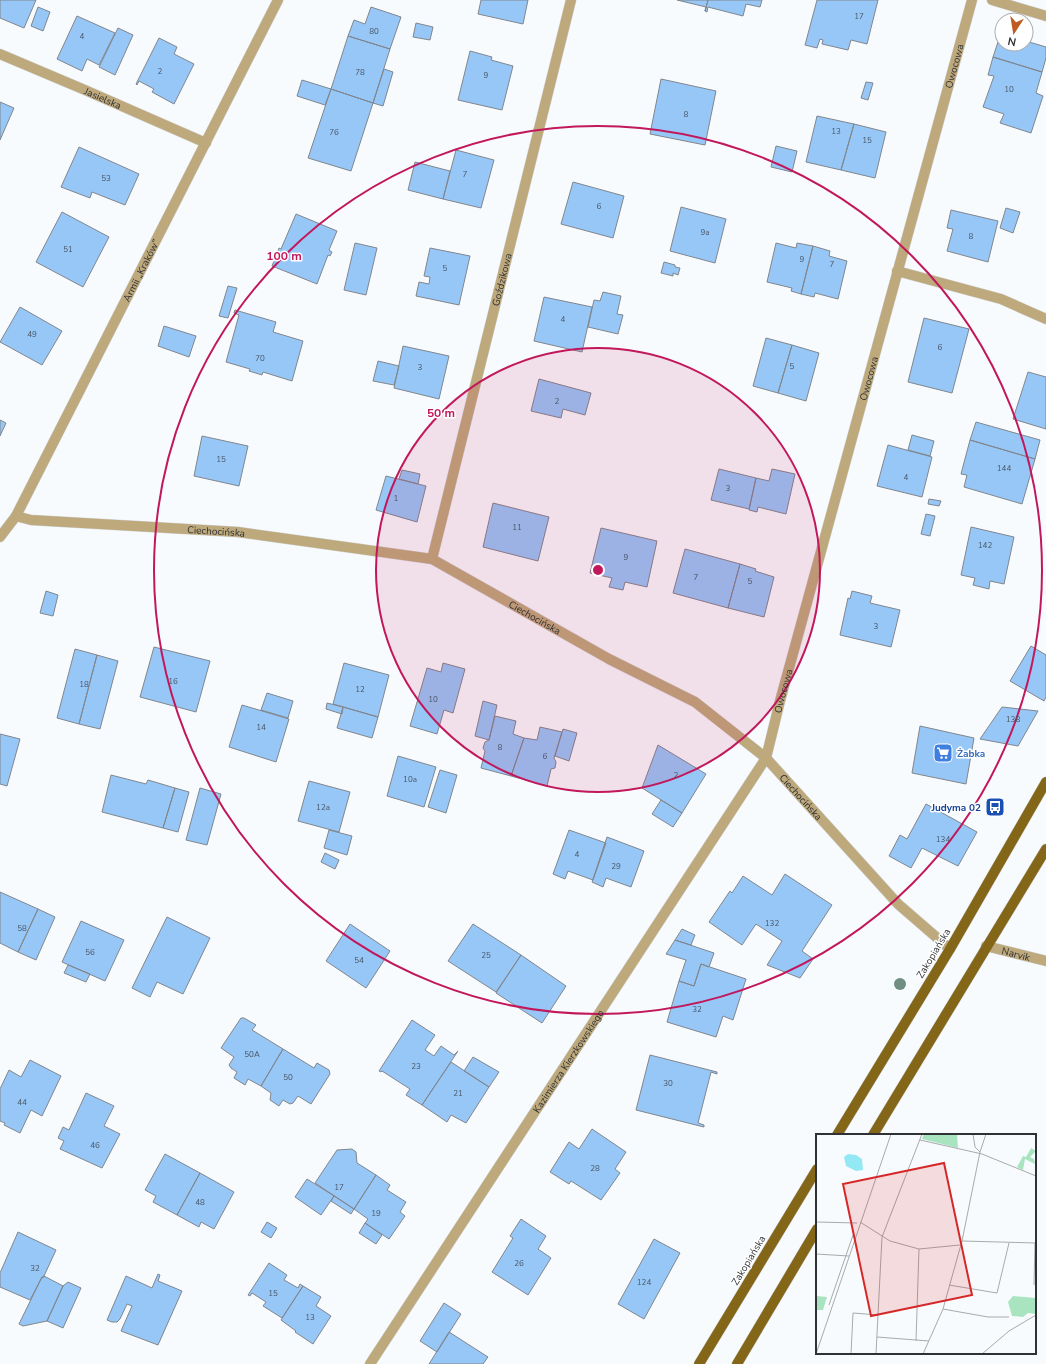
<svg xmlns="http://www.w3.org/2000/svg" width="1046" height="1364" font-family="'Nunito Sans',sans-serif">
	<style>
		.building { fill: #97c7f7; stroke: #80868d }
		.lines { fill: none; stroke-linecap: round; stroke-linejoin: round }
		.lane-casing { stroke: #d4d7da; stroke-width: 11 }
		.street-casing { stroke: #d4d7da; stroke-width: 11 }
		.primary-casing { stroke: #d4d7da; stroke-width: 11 }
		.lane { stroke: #bea97c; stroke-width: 10 }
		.street { stroke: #bea97c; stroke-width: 10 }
		.primary { stroke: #846618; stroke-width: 10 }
		.tree { fill: #708e83 }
		.ring { fill: none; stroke: #c2185b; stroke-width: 2 }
		.labels { text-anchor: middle; stroke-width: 3; stroke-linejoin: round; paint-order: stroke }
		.number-label { font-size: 8px; fill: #495665 }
		.street-label { font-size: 10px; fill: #2f3134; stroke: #fff }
		.shop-label { font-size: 10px; font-weight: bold; fill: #366cbe; stroke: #fff; text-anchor: start }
		.transit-label { font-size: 10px; font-weight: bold; fill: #164399; stroke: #fff; text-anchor: end }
		.inset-road { fill: none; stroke: #a8aaad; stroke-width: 1 }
		.view { fill: #d62828; fill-opacity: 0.15; stroke: #d62828; stroke-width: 2 }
		.inset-edge { fill: none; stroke: #2f3134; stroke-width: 2 }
		.centre { fill: #c2185b; stroke: #fff; stroke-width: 2 }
		.ring-label { font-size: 12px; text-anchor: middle; font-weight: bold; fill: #c2185b; stroke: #fff; stroke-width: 3; stroke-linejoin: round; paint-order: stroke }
	</style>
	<rect width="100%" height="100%" fill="#f8fbfe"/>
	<path class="building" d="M0 0H36L24 28 0 18Z
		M481 0H528L523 24 478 14Z
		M677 0H708L705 11 706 7Z
		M708 0H762L760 7 746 4 743 16 708 7 707 12 705 11Z
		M817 0H878L867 44 851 40 848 50 822 44 823 40 820 39 817 48 805 45Z
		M38 7 50 12 43 31 31 26Z
		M371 7 401 17 390 49 348 36 354 20 365 24Z
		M77 16 115 33 99 65 87 59 82 71 57 59Z
		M416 23 433 27 430 40 413 37Z
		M118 28 133 35 115 75 99 67Z
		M1001 33 1002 34V44H1026V41L1046 47V58L1042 72 993 57Z
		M348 36 390 49 373 103 331 89Z
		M159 38 177 47 174 54 194 64 174 104 152 92 154 89 139 81 137 85 136 84Z
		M470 51 492 57 491 60 513 66 502 110 458 100Z
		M993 57 1042 72 1036 93 1043 96 1031 133 1000 123 1004 114 983 107 994 76 988 75Z
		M384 69 393 72 383 106 373 103Z
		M661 79 716 91 705 145 650 134Z
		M302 80 331 89 325 105 297 96Z
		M866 82 873 83 868 100 861 98Z
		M331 89 373 103 351 171 308 158Z
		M0 102 14 108 0 140Z
		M817 116 854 124 841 170 806 162Z
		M854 124 886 132 875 178 841 170Z
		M776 146 797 151 792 172 771 167Z
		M79 147 139 174 125 205 92 192 90 198 61 187Z
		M456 150 494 160 481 208 443 199Z
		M415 162 450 171 443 199 408 190Z
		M573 182 624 196 613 238 561 224Z
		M681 207 726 219 715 263 670 251Z
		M1006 208 1020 212 1013 233 1000 228Z
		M951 210 998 221 988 262 947 251 953 229 947 228Z
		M62 212 109 237 83 287 36 262Z
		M296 214 337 231 329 250 332 252 330 256 328 255 317 284 272 266 279 248 281 249Z
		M355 243 377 248 366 295 344 290Z
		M776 243 796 248 797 243 813 246 801 294 791 291 792 288 767 282Z
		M813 246 830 251 829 256 847 261 838 299 815 293 814 297 801 294Z
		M430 248 470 256 459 305 416 296 419 282 429 284 430 277 424 276Z
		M664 262 675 265V267L680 268 678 275 673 273V276L661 273Z
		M228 286 237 288 228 318 219 316Z
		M603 292 621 296 617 314 623 315 618 334 588 327 594 300 600 301Z
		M544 297 592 307 582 352 534 341Z
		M20 307 62 331 42 365 0 342Z
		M235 310 276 322 273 332 303 341 292 381 263 372 262 375 249 371 250 369 226 362 239 315 234 313Z
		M924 318 969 329 952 393 908 382Z
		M164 326 196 336 189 357 158 346Z
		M766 338 792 345 778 393 753 386Z
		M792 345 819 353 806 401 778 393Z
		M403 346 449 356 439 399 394 388Z
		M378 361 399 366 394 385 373 381Z
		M1028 372 1046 377V429L1013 419Z
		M539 379 591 393 585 415 563 409 561 418 531 411Z
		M0 420 6 423 0 436Z
		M976 422 1040 440 1035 459 970 440Z
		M912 435 934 441 930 456 908 450Z
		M202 436 248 446 239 486 194 476Z
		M970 440 1035 459 1022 504 964 487 967 475 961 474Z
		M888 445 932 457 922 497 877 486Z
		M719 469 756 478 749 509 711 500Z
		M772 469 795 474 786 514 758 507 757 512 749 510 756 478 769 481Z
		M402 470 420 474 418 484 399 479Z
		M386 476 426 486 417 522 376 510Z
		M929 499 941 501 939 506 928 504Z
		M493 503 549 517 538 561 483 547Z
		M926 514 935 516 930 536 921 534Z
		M971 527 1014 537 1004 584 990 581 989 589 973 585 975 578 961 575Z
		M601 528 657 541 647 587 625 582 623 590 609 587 612 578 590 573Z
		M685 549 740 564 728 608 673 593Z
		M740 564 756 569 755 571 774 577 764 617 728 608Z
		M46 591 58 595 53 616 40 613Z
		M852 591 872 596 870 603 900 610 891 647 840 635 848 598 850 599Z
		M1031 646 1046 655V697L1044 701 1010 681Z
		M154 647 210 661 196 712 140 697Z
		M75 649 97 655 79 724 57 718Z
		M97 655 118 661 100 729 79 724Z
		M344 663 389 675 378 717 333 704Z
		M443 663 465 669 453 713 444 710 437 734 410 726 427 668 441 672Z
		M267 693 293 701 288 718 261 710Z
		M483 701 497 705 489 740 475 736Z
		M327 703 343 707 342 714 326 709Z
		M242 705 289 719 276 762 229 747Z
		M343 707 378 717 372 738 337 728Z
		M1002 707 1038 711 1018 746 980 739Z
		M495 716 516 721 513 734 524 738 511 776 481 768 485 751 483 748 485 742 489 740Z
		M920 726 974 738 966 784 912 773Z
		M540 727 562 732 554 758 556 762 555 768 551 769 547 786 511 776 524 738 537 740Z
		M563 729 577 733 569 761 555 756Z
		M0 734 20 739 7 786 0 784Z
		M658 745 706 774 682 813 642 788Z
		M398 756 436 767 424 807 387 796Z
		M440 770 457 775 446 813 428 807Z
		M111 775 146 784 148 780 175 788 163 828 102 812Z
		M309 781 350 792 339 832 298 821Z
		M175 788 189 792 178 832 163 828Z
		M200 788 221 794 207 845 186 840Z
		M661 800 682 813 673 827 652 814Z
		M926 804 977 832 958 866 922 848 911 868 889 856 900 835 907 839Z
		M329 830 352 836 347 855 324 848Z
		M569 830 606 843 593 880 568 871 565 879 553 874Z
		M607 837 644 851 631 887 606 878 603 887 592 882Z
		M325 853 339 860 335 869 321 862Z
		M785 874 832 905 802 951 813 959 800 978 767 965 782 941 756 924 742 945 709 922 730 891 732 893 743 876 772 895Z
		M0 892 38 909 18 952 0 943Z
		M38 909 55 917 36 960 18 952Z
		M167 917 210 938 183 994 157 982 150 997 132 988Z
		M81 921 124 940 105 981 62 962Z
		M350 924 390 951 366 988 326 961Z
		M473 924 521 955 496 992 448 961Z
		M682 929 695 935 691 945 675 940Z
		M675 940 714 953 709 967 701 964 694 986 679 981 686 960 666 954Z
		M521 955 566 986 542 1023 496 993Z
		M701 964 746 979 733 1020 723 1016 716 1037 667 1022 679 981 694 986Z
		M68 965 90 974 86 982 64 973Z
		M241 1018H244L256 1025 252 1030 283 1049 261 1086 248 1079 245 1085 234 1078 237 1072 231 1068 229 1065 234 1057 221 1048Z
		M412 1020 435 1035 425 1050 434 1056 441 1046 454 1055 458 1051 422 1105 406 1095 410 1089 382 1071 381 1072 379 1071Z
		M283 1049 314 1068 317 1063 329 1070 330 1074 311 1104 298 1096 293 1103 290 1104 283 1100 279 1106 270 1100 271 1093 261 1086Z
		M650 1055 717 1072V1074L711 1072 698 1123 704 1125V1127L636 1110Z
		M473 1057 499 1072 489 1087 464 1071Z
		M30 1060 61 1076 42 1116 31 1110 20 1133 4 1125 5 1123 0 1121V1089L9 1070 21 1077Z
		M451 1062 489 1087 466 1123 451 1115 447 1122 422 1105Z
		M86 1093 114 1106 104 1126 120 1134 102 1168 60 1149 64 1141 58 1138 63 1127 69 1130Z
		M592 1129 626 1152 615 1169 620 1173 601 1200 571 1181 569 1184 550 1172 569 1142 579 1149Z
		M352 1149 356 1152 357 1163 376 1175 354 1209 315 1183 337 1150Z
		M165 1154 200 1173 177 1215 153 1202 156 1196 145 1190Z
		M200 1173 234 1192 214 1229 201 1222 199 1227 177 1215Z
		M376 1175 390 1185 387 1190 406 1202 400 1212 405 1216 389 1239 365 1223 368 1219 354 1209Z
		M307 1179 334 1196 321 1215 295 1197Z
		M334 1196 354 1209 351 1214 331 1201Z
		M521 1219 546 1236 538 1249 551 1258 528 1295 492 1272 513 1238 510 1236Z
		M267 1222 277 1228 271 1238 261 1232Z
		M365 1223 382 1235 376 1244 359 1233Z
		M18 1232 56 1250 44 1276 43 1278 42 1277 30 1300 0 1287V1273Z
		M654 1239 680 1253 644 1319 618 1304Z
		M269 1263 287 1275 284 1280 298 1288 300 1284 303 1286 282 1318 263 1306 266 1302 252 1293 250 1296 248 1295Z
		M158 1274 160 1275 158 1281 182 1291 158 1345 121 1331 132 1306 127 1304 120 1319 117 1322H112L107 1320 126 1276 152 1288Z
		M44 1276 63 1286 47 1321 23 1326 19 1324 42 1277Z
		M68 1282 81 1288 63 1328 47 1321 63 1286Z
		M303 1286 321 1297 316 1306 331 1316 313 1344 295 1332 296 1331 281 1320Z
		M444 1303 461 1314 437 1352 420 1341Z
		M449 1332 488 1357 483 1364H429Z"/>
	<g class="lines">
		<defs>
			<path id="lane" d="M897 271 1001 299 1046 319"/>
			<g id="street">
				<path d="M992 0 1046 16"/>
				<path id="s1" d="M0 54 85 90 206 143"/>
				<path id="s2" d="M16 516 31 520 238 532 432 559 609 659 695 702 766 758 898 904 950 949"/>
				<path id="s3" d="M0 537 16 516 278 0"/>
				<path id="s4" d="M432 559 571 0"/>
				<path id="s5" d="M986 946 1046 961"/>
				<path id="s6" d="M370 1364 766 758 780 701 972 0"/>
			</g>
			<path id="primary" d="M837 1135 950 949 1046 782
				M873 1135 1046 849
				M699 1364 817 1169
				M737 1364 817 1229"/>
		</defs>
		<use href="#lane" class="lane-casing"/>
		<use href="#street" class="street-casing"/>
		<use href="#primary" class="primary-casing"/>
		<use href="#lane" class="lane"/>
		<use href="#street" class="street"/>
		<use href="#primary" class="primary"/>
	</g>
	<circle class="tree" cx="900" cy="984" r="6"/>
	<circle cx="598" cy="570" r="222" fill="#c2185b" fill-opacity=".12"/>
	<g class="ring">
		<circle cx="598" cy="570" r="222"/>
		<circle cx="598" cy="570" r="444"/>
	</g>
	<defs>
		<symbol id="supermarket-square" viewBox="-11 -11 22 22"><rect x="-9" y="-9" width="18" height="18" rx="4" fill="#3f7fe0" stroke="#fff"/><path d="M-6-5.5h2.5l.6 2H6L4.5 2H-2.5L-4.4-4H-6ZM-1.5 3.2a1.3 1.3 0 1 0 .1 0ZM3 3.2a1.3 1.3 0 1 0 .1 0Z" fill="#fff"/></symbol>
		<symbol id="bus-square" viewBox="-11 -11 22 22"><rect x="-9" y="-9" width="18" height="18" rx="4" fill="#1a4fb4" stroke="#fff"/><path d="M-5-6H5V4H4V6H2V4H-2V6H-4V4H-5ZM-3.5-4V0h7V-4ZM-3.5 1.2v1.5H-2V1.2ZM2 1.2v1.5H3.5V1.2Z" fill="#fff"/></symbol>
	</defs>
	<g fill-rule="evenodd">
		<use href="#supermarket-square" x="932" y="742" width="22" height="22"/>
		<use href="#bus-square" x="984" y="796" width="22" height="22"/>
	</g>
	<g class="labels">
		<g class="number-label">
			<text x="859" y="19">17</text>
			<text x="374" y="34">80</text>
			<text x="82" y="39">4</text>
			<text x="160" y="74">2</text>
			<text x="360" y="75">78</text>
			<text x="486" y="78">9</text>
			<text x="1009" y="92">10</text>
			<text x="686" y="117">8</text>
			<text x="836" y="134">13</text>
			<text x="334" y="135">76</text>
			<text x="867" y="143">15</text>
			<text x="465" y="177">7</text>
			<text x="106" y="181">53</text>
			<text x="599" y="209">6</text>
			<text x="705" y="235">9a</text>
			<text x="971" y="239">8</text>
			<text x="68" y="252">51</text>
			<text x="802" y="262">9</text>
			<text x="832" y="267">7</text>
			<text x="445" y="271">5</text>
			<text x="563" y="322">4</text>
			<text x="32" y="337">49</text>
			<text x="940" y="350">6</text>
			<text x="260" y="361">70</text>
			<text x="792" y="369">5</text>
			<text x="420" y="370">3</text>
			<text x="557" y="404">2</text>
			<text x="221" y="462">15</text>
			<text x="1004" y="471">144</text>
			<text x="906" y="480">4</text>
			<text x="728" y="491">3</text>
			<text x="396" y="501">1</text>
			<text x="517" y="530">11</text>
			<text x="985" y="548">142</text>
			<text x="626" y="560">9</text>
			<text x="696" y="580">7</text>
			<text x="750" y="584">5</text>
			<text x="876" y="629">3</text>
			<text x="173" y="684">16</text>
			<text x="84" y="687">18</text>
			<text x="360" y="692">12</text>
			<text x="433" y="702">10</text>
			<text x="1013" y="722">138</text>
			<text x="261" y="730">14</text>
			<text x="500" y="750">8</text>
			<text x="545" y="759">6</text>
			<text x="676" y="778">2</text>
			<text x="410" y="782">10a</text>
			<text x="323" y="810">12a</text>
			<text x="943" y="842">134</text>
			<text x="577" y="857">4</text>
			<text x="616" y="869">29</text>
			<text x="772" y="926">132</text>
			<text x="22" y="931">58</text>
			<text x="90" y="955">56</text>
			<text x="486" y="958">25</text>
			<text x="359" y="963">54</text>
			<text x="697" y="1012">32</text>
			<text x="252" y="1057">50A</text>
			<text x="416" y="1069">23</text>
			<text x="288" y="1080">50</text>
			<text x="668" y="1086">30</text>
			<text x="458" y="1096">21</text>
			<text x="22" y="1105">44</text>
			<text x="95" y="1148">46</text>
			<text x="595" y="1171">28</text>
			<text x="339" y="1190">17</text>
			<text x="200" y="1205">48</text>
			<text x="376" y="1216">19</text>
			<text x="519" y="1266">26</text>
			<text x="35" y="1271">32</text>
			<text x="644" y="1285">124</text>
			<text x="273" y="1296">15</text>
			<text x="310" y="1320">13</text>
		</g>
		<g class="street-label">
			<text dy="4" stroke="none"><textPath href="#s6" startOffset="1441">Owocowa</textPath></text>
			<text dy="4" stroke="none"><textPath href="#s1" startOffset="112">Jasielska</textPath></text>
			<text dy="4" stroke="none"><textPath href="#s3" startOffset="302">Armii „Kraków”</textPath></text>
			<text dy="4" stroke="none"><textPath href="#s4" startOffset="288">Goździkowa</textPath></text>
			<text dy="4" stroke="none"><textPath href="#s6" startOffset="1117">Owocowa</textPath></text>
			<text dy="4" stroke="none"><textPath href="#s2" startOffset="201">Ciechocińska</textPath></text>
			<text dy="4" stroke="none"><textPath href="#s2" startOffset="537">Ciechocińska</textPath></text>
			<text dy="4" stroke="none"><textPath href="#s6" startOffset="793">Owocowa</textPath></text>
			<text dy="4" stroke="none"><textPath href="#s2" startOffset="861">Ciechocińska</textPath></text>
			<text transform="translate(933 953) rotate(-59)" y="4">Zakopiańska</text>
			<text dy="4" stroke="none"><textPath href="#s5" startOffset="31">Narvik</textPath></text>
			<text dy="4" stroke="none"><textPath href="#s6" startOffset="362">Kazimierza Kierzkowskiego</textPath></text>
			<text transform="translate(748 1260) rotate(-59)" y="4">Zakopiańska</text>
		</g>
		<g class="shop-label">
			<text x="957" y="757">Żabka</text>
		</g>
		<g class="transit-label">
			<text x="981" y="811">Judyma 02</text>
		</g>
	</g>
	<g transform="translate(816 1134)">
		<rect width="220" height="220" fill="#f8fbfe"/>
		<path d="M108 0H141L142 14 106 5ZM215 14 220 17 214 23 218 25 219 30 209 25 207 36 201 33 207 22 210 23ZM0 162 11 163 7 176H0ZM197 162 220 164V180L212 179 207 183 196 182 192 168Z" fill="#a9e4c1"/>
		<path d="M32 20 40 21 46 25 47 36 40 37 30 32 28 23Z" fill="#92e9f4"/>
		<path class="inset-road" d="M157 0 159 13 164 18M104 6 166 20 220 42M0 88 41 89M44 88 74 107 103 115 144 111M146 107 220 109M0 120 33 122M133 151 181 159 193 109M218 151 219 109M13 171 37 101M127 175 172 183H193M61 203 113 207M100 207 103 115M0 220 75 0M35 220 37 179 62 181M60 220 66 103 106 0M107 220 127 175 146 107 164 18 170 0M166 220 193 197 220 181"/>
		<path class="view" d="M128 29 156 161 55 182 27 50Z"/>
		<rect width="220" height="220" class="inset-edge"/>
	</g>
	<circle cx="598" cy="570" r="6" class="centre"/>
	<g class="ring-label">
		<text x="284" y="260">100 m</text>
		<text x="441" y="417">50 m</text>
	</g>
	<g transform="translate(1014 32) rotate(192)"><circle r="19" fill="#ffffff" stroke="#acadae"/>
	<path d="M0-3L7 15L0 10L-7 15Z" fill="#be5b22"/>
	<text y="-6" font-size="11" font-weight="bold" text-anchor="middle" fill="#2f3134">N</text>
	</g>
</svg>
